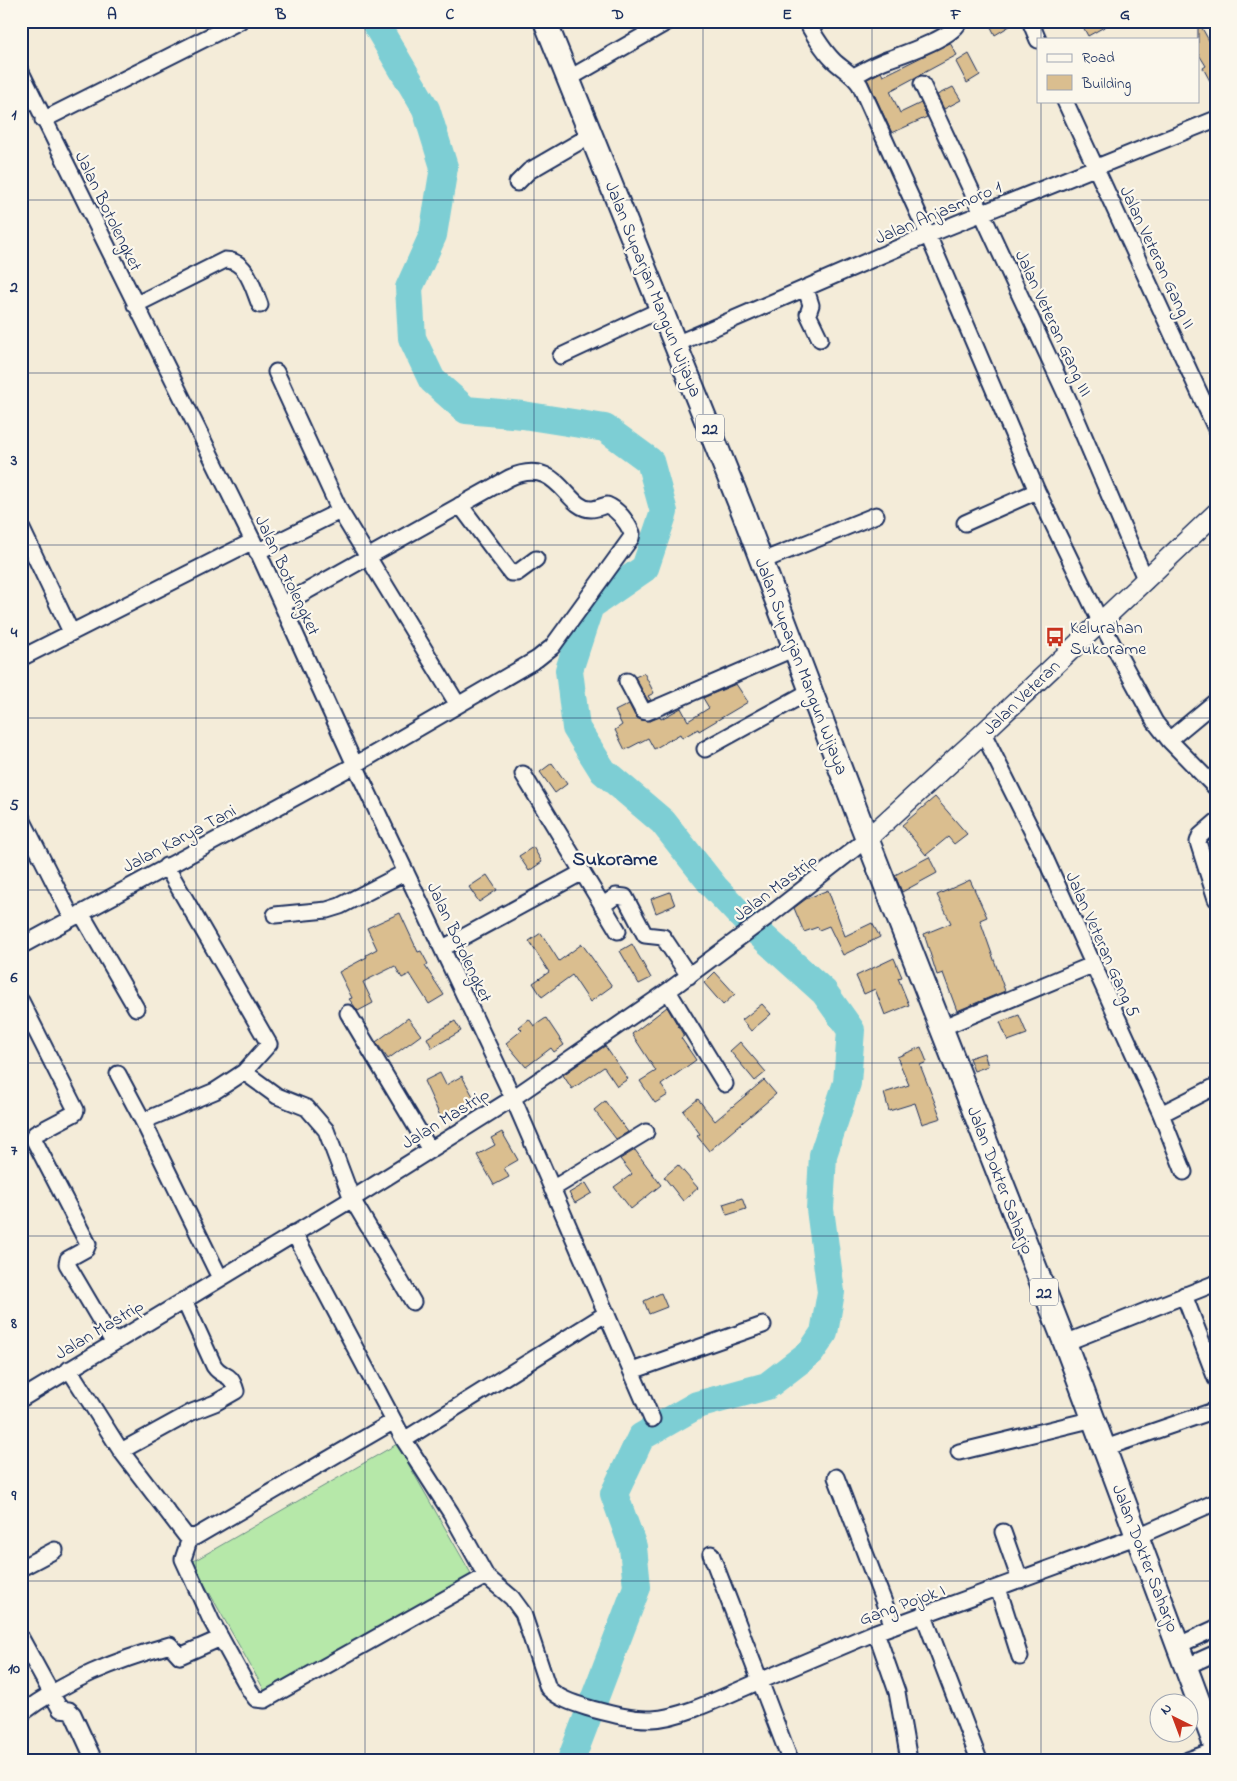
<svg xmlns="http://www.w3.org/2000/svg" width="1237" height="1781" font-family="'Indie Flower',sans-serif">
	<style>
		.grass { fill: #b6e8a9; stroke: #688c84 }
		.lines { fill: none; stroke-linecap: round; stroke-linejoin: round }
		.river { stroke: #7dced4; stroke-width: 28 }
		.building { fill: #dabe8f; stroke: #1b2f5e }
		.minor-casing { stroke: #1b2f5e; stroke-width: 19 }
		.major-casing { stroke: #1b2f5e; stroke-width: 22 }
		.highway-casing { stroke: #1b2f5e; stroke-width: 26 }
		.minor { stroke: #fbf7ec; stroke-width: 15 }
		.major { stroke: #fbf7ec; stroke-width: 19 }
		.highway { stroke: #fbf7ec; stroke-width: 22 }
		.grid { fill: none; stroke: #1b2f5e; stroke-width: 1; stroke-opacity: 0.55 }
		.labels { text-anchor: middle; stroke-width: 4.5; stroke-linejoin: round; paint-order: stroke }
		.shield { fill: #fbf7ec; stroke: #5e6b89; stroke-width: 1 }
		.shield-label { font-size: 16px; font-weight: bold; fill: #1b2f5e }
		.street-label { font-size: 18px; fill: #1b2f5e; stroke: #fbf7ec }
		.poi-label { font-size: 18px; fill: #1b2f5e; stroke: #fbf7ec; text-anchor: start }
		.quarter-label { font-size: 20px; font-weight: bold; fill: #1b2f5e; stroke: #fbf7ec }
		.neatline { fill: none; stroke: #1b2f5e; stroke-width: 2 }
		.grid-label { font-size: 16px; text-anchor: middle; font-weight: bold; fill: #1b2f5e }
	</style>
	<rect width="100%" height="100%" fill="#f4ecd9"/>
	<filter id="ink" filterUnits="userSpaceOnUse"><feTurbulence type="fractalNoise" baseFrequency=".02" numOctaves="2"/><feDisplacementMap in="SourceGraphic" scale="10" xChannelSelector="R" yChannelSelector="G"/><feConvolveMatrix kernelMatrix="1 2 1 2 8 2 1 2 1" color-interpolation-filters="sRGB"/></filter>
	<g filter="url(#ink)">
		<path class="grass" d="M397 1444 473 1577 267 1695 192 1562Z"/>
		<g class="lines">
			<path class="river" d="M374 21 426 109 444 167 433 235 409 288 412 338 432 380 466 410 523 415 605 428 650 461 664 512 645 568 590 606 569 670 576 728 603 771 663 822 715 888 751 926 824 992 851 1030 847 1083 823 1155 820 1209 831 1292 824 1333 811 1352 767 1386 697 1405 641 1437 614 1494 633 1547 637 1587 571 1760"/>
		</g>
		<path class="building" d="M988 21H1018L995 35Z
			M1080 21H1115L1088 36Z
			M1198 21 1216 53V92L1203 68 1206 66 1198 53Z
			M950 43 957 55 890 91 900 113 921 103 927 117 892 133 867 79 881 72 883 76Z
			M969 54 980 75 967 83 956 62Z
			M953 87 961 100 944 109 937 95Z
			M644 673 654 693 648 696 651 700 648 701 635 677Z
			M736 684 748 702 699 731 698 729 682 738 680 734 654 749 648 738 625 750 615 730 622 725 615 711 629 704 635 716 641 720 650 721 660 717 661 719 681 708 688 721 709 708 703 698Z
			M552 763 567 784 555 793 540 772Z
			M935 797 967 834 954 844 948 837 926 855 902 825Z
			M533 847 542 862 529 871 519 856Z
			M929 857 937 873 902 892 895 875Z
			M487 875 497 890 479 902 469 887Z
			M970 880 987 917 980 920 1005 991 957 1011 943 973 937 975 924 934 951 923 937 895Z
			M828 890 845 936 872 923 880 937 843 955 829 926 819 930 818 927 804 932 794 908 806 899Z
			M670 892 675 905 656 913 651 899Z
			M400 913 418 952 421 951 428 964 425 966 444 995 429 1004 410 974 402 978 395 966 363 982 373 1003 358 1011 349 999 352 998 339 972 367 957 366 955 377 949 367 928Z
			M541 933 559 961 582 944 612 986 590 1002 572 975 542 997 533 983 549 972 529 941Z
			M632 944 651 978 639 984 620 951Z
			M894 958 902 977 898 978 909 1005 885 1015 875 989 864 994 856 976Z
			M715 972 735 994 723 1005 704 983Z
			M762 1004 771 1014 751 1031 742 1020Z
			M667 1007 684 1036 681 1038 696 1060 661 1085 668 1095 655 1103 640 1081 656 1071 632 1034Z
			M1019 1015 1027 1034 1008 1041 1000 1022Z
			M408 1018 421 1035 388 1059 376 1042Z
			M546 1018 564 1045 554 1052 551 1048 526 1067 506 1043 522 1030 519 1027 529 1019 534 1026Z
			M455 1021 461 1031 432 1048 427 1038Z
			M740 1042 766 1072 755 1081 730 1051Z
			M605 1046 628 1079 617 1086 604 1067 572 1089 563 1075Z
			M921 1047 927 1062 920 1065 941 1118 922 1124 915 1103 889 1111 884 1093 909 1085 897 1057Z
			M984 1053 988 1066 974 1071 969 1058Z
			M440 1073 446 1085 462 1076 475 1100 441 1118 424 1081Z
			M764 1080 776 1094 709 1151 697 1136 700 1134 683 1111 698 1099 715 1121Z
			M605 1101 628 1132 616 1139 594 1110Z
			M502 1132 518 1160 504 1168 509 1177 494 1185 477 1155 495 1145 491 1138Z
			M635 1150 661 1185 631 1209 614 1187 632 1174 620 1159Z
			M678 1165 698 1188 683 1201 664 1177Z
			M586 1183 592 1193 575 1203 569 1193Z
			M742 1198 746 1209 727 1215 723 1204Z
			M661 1293 667 1307 649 1314 644 1301Z"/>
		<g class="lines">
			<defs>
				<path id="minor" d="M806 21C814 35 822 49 833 60 842 69 853 74 860 85L928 235 1037 491 1100 621 1155 722 1169 740 1216 788
					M1030 21 1038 40
					M21 72 253 541 355 765 513 1098 652 1419
					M854 76C865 70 877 63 889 59 903 54 957 36 959 21
					M568 79 669 21
					M922 84 1069 401 1146 581
					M1065 101 1216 429
					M43 120 240 21
					M517 183 529 171 591 135
					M806 289 811 305 808 314 820 339
					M135 305 225 260C247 260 253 288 260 305
					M676 344 928 235 1216 119
					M561 356 662 309
					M276 372 340 511 458 705
					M460 505 511 573H517L536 559
					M965 523 1037 491
					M21 527 71 632
					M257 552 340 511
					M762 561 876 515
					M21 658 253 541
					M627 681 643 711 647 712 795 648
					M983 733 1041 849 1161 1114 1216 1086
					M1169 740 1216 701
					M705 749 812 690
					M523 774 618 931
					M21 817 72 918
					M1216 822 1200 836 1198 842 1216 899
					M166 866 269 1044 244 1072 229 1082 215 1091 143 1121 220 1278
					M602 906 616 896 625 897 645 935 663 937 689 976
					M81 913 136 1008
					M275 915 327 910 340 906 406 872
					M21 946 355 765 537 659 552 647 631 538 632 533C626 521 619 510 607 505 602 506 596 509 591 509 565 509 559 455 509 478L282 605
					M443 948 581 873
					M668 991 725 1084
					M21 1001 76 1110 75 1113 35 1134 33 1138 88 1244 86 1249 68 1259 67 1264 113 1342
					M348 1013 430 1150
					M941 1028 1092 965
					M244 1072 277 1096 307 1108 326 1130 352 1199 413 1302
					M118 1074 143 1121
					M1161 1114 1184 1172
					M552 1189 646 1132
					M294 1233 404 1440 607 1313
					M1184 1295 1216 1379
					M1065 1343 1216 1283
					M69 1369 121 1451 186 1536 195 1537 394 1421
					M632 1371 763 1325
					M21 1399 352 1199 513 1098 668 991 770 915 868 838
					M404 1440 451 1513 486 1576 512 1598 523 1613 548 1688C560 1700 576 1704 592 1709 611 1714 633 1720 652 1719 683 1718 731 1693 760 1681L711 1554
					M1105 1448 1216 1410
					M121 1451 192 1412 215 1403 236 1391C230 1370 223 1379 214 1366L184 1300
					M959 1452 1094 1419
					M836 1477 893 1626
					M1003 1532 1020 1580
					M190 1538 183 1559 211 1620 250 1691 256 1699 265 1700 486 1576
					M21 1568 55 1550
					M998 1588 1020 1657
					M924 1616 979 1760
					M876 1632 897 1692 909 1760
					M21 1638 60 1709 69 1710 73 1714 94 1760
					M1179 1645 1216 1628
					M1187 1666 1216 1653
					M21 1714C65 1680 117 1660 170 1645L180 1656 221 1638
					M790 1760 760 1681 876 1632 1138 1536 1216 1502
					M1188 1760 1216 1750"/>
				<path id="major" d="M868 838 983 733 1216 513"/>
				<path id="highway" d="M545 21 743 512 859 818 1065 1343 1216 1748"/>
			</defs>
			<use href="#minor" class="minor-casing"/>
			<use href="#major" class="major-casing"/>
			<use href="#highway" class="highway-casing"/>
			<use href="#minor" class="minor"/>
			<use href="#major" class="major"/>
			<use href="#highway" class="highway"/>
		</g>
	</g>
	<path class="grid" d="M196 21V1760M365 21V1760M534 21V1760M703 21V1760M872 21V1760M1041 21V39M1041 101V1760M21 200H1216M21 373H1216M21 545H1216M21 718H1216M21 890H1216M21 1063H1216M21 1236H1216M21 1408H1216M21 1581H1216"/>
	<defs>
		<symbol id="bus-bare" viewBox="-9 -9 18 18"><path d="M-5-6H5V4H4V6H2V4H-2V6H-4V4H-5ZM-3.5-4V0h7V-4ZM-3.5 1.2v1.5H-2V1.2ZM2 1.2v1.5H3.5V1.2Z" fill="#c8321e" stroke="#fbf7ec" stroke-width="2.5" paint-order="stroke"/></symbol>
	</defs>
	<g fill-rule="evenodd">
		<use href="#bus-bare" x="1041" y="623" width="28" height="28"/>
	</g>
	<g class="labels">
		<g class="shield">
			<rect x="696" y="414.5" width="28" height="27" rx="4"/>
			<rect x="1030" y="1278.5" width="28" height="27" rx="4"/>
		</g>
		<g class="shield-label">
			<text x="710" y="434">22</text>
			<text x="1044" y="1298">22</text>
		</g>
		<g class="street-label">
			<text transform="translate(109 211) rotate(64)" y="6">Jalan Botolengket</text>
			<text transform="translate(938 212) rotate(-23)" y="6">Jalan Anjasmoro 1</text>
			<text transform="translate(1158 257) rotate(65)" y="6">Jalan Veteran Gang II</text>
			<text transform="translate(654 289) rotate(68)" y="6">Jalan Suparjan Mangun Wijaya</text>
			<text transform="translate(1054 323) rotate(65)" y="6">Jalan Veteran Gang III</text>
			<text transform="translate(288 575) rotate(65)" y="6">Jalan Botolengket</text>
			<text transform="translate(802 666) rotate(69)" y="6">Jalan Suparjan Mangun Wijaya</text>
			<text transform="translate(1021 697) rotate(-44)" y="6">Jalan Veteran</text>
			<text transform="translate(179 838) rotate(-28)" y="6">Jalan Karya Tani</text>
			<text transform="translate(775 887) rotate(-37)" y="6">Jalan Mastrip</text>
			<text transform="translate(460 942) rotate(65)" y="6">Jalan Botolengket</text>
			<text transform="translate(1103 944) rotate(66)" y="6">Jalan Veteran Gang 5</text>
			<text transform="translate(445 1118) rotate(-32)" y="6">Jalan Mastrip</text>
			<text transform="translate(1001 1180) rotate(69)" y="6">Jalan Dokter Saharjo</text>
			<text transform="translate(99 1329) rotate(-31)" y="6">Jalan Mastrip</text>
			<text transform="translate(1146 1558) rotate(69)" y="6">Jalan Dokter Saharjo</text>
			<text transform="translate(902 1604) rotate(-20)" y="6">Gang Pojok I</text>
		</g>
		<g class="poi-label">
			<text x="1070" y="633">Kelurahan<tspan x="1070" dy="21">Sukorame</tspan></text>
		</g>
		<g class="quarter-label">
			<text x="615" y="865">Sukorame</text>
		</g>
	</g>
	<rect width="1237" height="1781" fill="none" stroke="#fbf7ec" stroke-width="55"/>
	<rect x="1037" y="38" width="162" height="65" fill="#fbf7ec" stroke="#a1a7b3"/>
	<rect x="1047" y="54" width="25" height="8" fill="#fbf7ec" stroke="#a1a7b3"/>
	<text x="1082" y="62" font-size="15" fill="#1b2f5e">Road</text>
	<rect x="1047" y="75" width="25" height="15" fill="#dabe8f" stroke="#a1a7b3"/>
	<text x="1082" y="88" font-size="15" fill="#1b2f5e">Building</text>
	<g transform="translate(1174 1718) rotate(318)"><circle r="24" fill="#fbf7ec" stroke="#a1a7b3"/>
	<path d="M0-4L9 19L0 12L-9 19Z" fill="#c8321e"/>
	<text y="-8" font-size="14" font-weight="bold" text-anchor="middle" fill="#1b2f5e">N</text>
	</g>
	<rect x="28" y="28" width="1182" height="1726" class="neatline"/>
	<g class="grid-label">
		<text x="112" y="19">A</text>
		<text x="281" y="19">B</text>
		<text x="450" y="19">C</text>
		<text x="618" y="19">D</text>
		<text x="787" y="19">E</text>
		<text x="956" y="19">F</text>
		<text x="1125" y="19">G</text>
		<text x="14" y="119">1</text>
		<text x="14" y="292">2</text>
		<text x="14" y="465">3</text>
		<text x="14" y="637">4</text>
		<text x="14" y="810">5</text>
		<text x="14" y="982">6</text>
		<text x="14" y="1155">7</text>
		<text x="14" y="1328">8</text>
		<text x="14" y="1500">9</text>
		<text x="14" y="1673">10</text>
	</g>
</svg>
